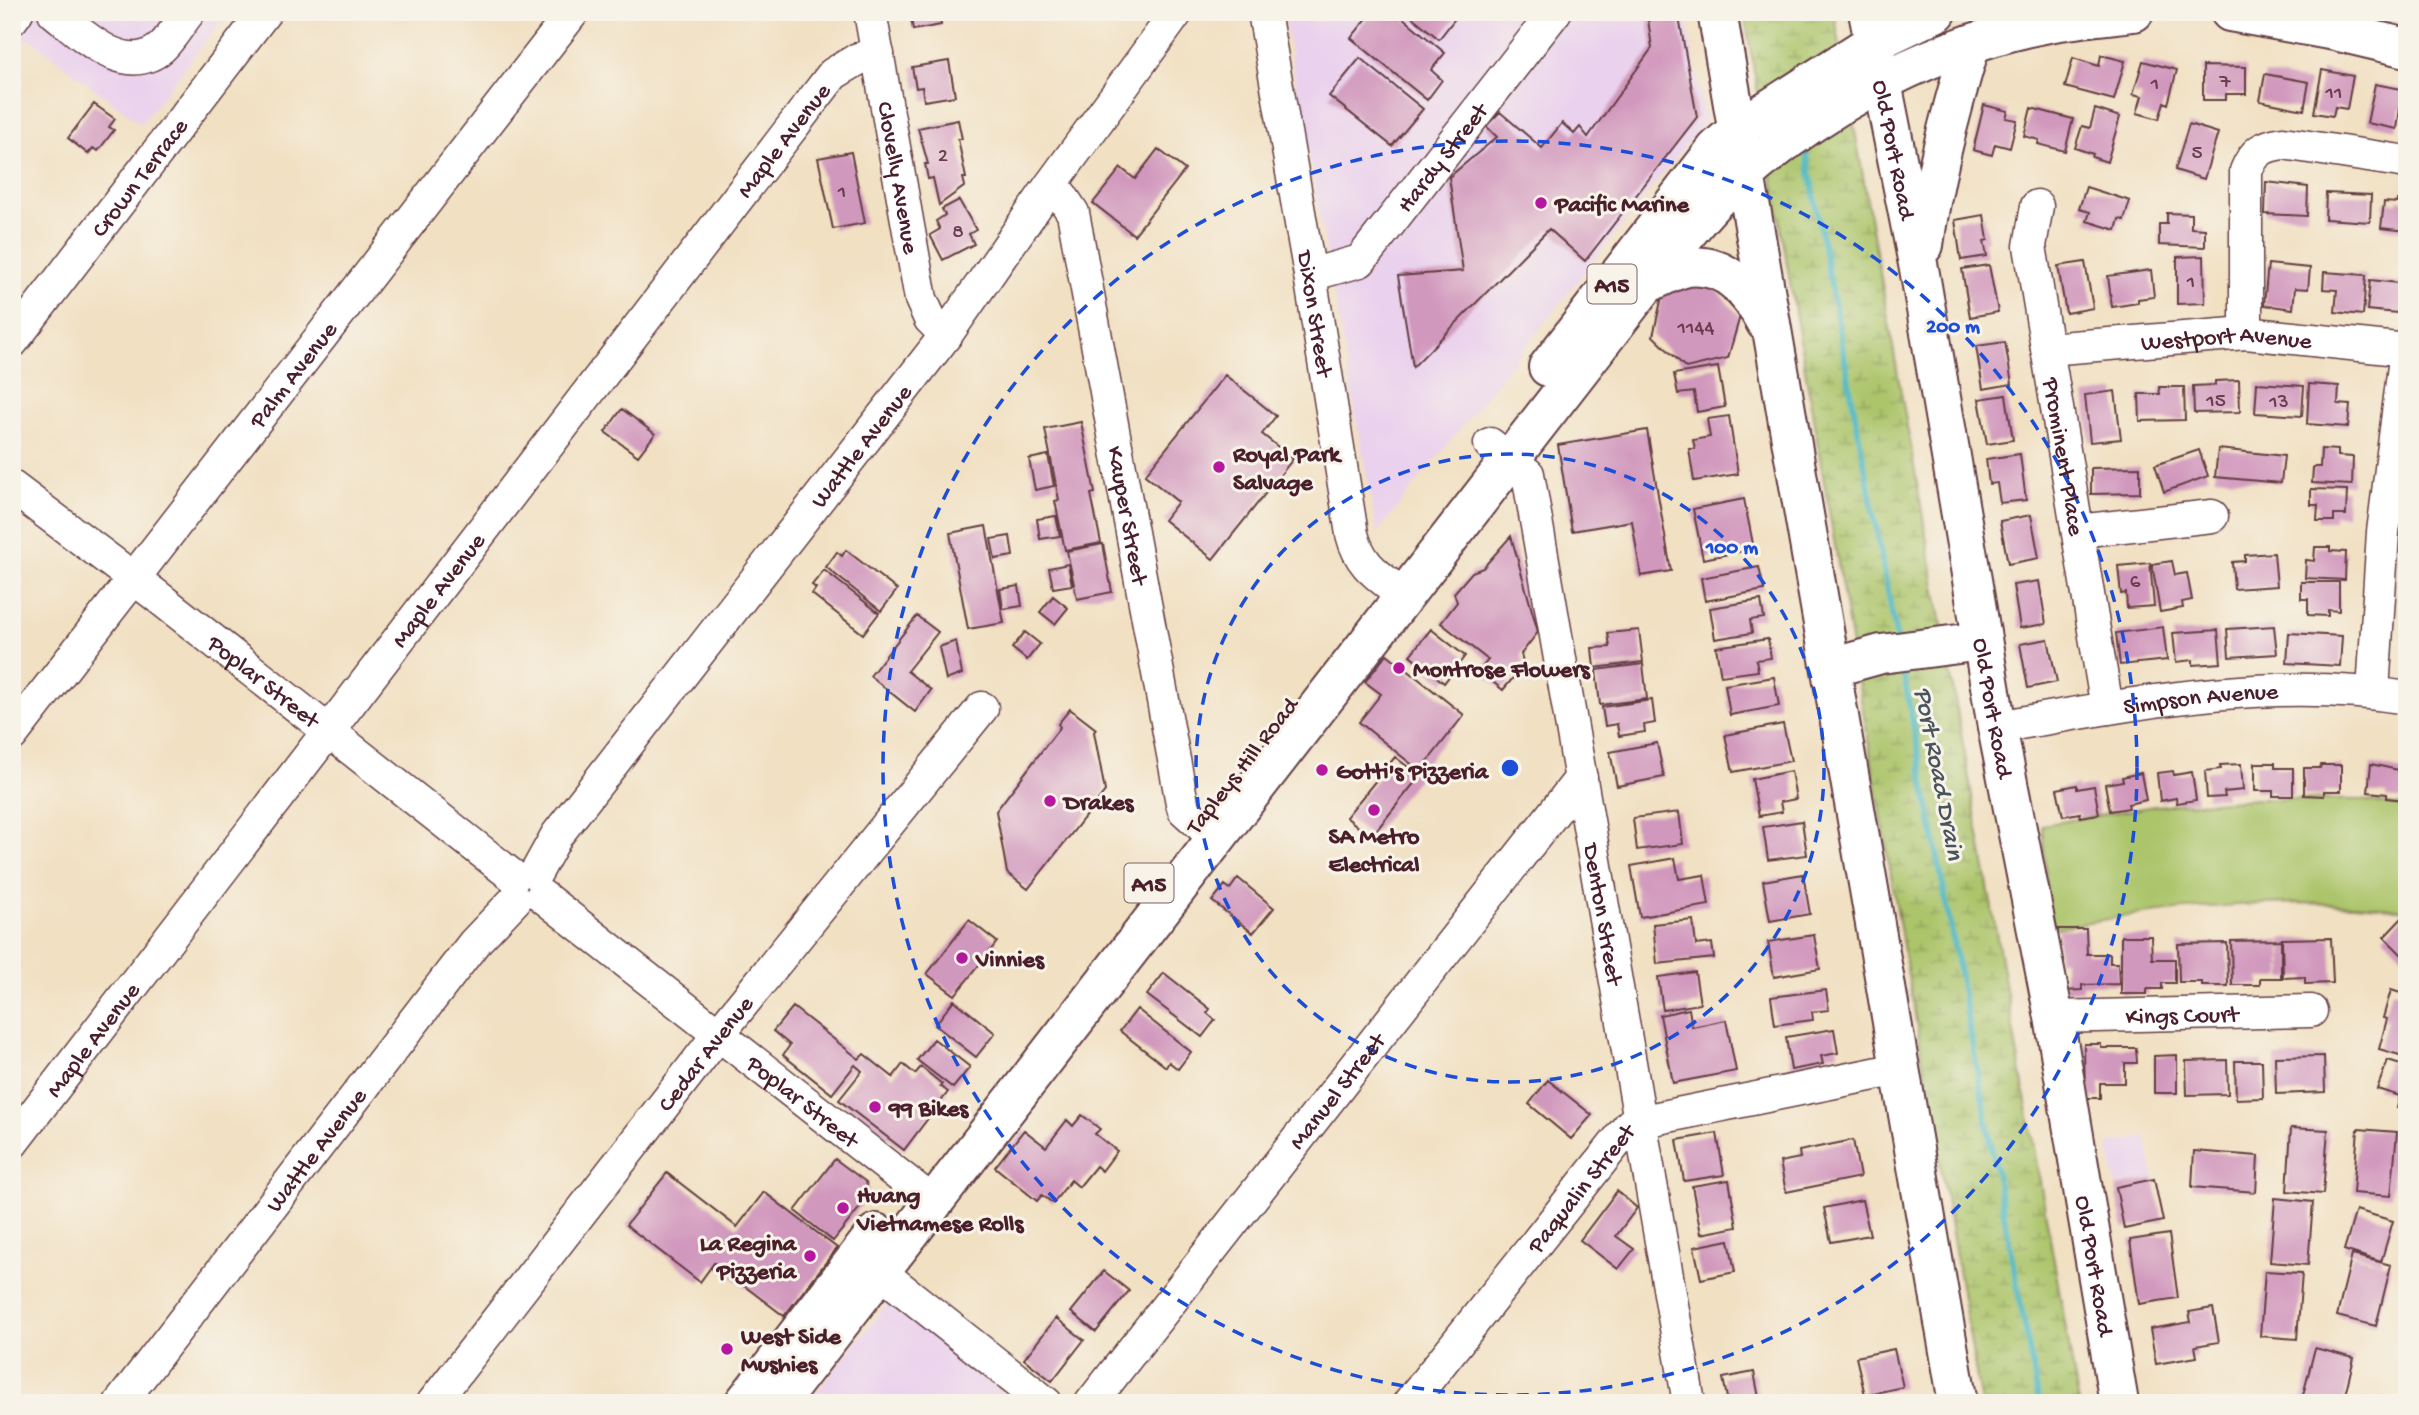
<svg xmlns="http://www.w3.org/2000/svg" width="2419" height="1415" font-family="'Gochi Hand',sans-serif">
	<style>
		.built { fill: #ead1ed }
		.wetland { fill: url(#wetland-marsh); stroke: #7b724b; stroke-width: 2 }
		.green { fill: #acc56b; stroke: #7b724b; stroke-width: 2 }
		.lines { fill: none; stroke-linecap: round; stroke-linejoin: round }
		.stream { stroke: #47b6bf; stroke-width: 6 }
		.building { fill: #d198bd }
		.minor-casing { stroke: #633c42; stroke-width: 35 }
		.major-casing { stroke: #633c42; stroke-width: 42 }
		.minor { stroke: #fff; stroke-width: 32 }
		.major { stroke: #fff; stroke-width: 38 }
		.ring { fill: none; stroke: #1d4ed8; stroke-width: 3.5; stroke-dasharray: 12 9 }
		.poi-dot { fill: #b5179e; stroke: #f7f3e8; stroke-width: 2.5 }
		.labels { text-anchor: middle; stroke-width: 6; stroke-linejoin: round; paint-order: stroke }
		.number-label { font-size: 21px; fill: #6c3d50 }
		.shield { fill: #f7f3e8; stroke: #7e5f64; stroke-width: 2 }
		.shield-label { font-size: 23px; font-weight: bold; fill: #4a1f2b }
		.street-label { font-size: 24px; fill: #4a1f2b; stroke: #f7f3e8 }
		.poi-label { font-size: 24px; font-weight: bold; fill: #4a1f2b; stroke: #f7f3e8; text-anchor: start }
		.water-label { font-size: 26px; font-style: italic; fill: #49545f; stroke: #f7f3e8 }
		.centre { fill: #1d4ed8; stroke: #f7f3e8; stroke-width: 3.5 }
		.ring-label { font-size: 21px; text-anchor: middle; font-weight: bold; fill: #1d4ed8; stroke: #f7f3e8; stroke-width: 6; stroke-linejoin: round; paint-order: stroke }
	</style>
	<defs>
		<pattern id="wetland-marsh" width="20" height="14" patternUnits="userSpaceOnUse" patternTransform="scale(1.75)"><rect width="20" height="14" fill="#acc56b"/><path d="M1 5h8M5 5V1M11 12h8M15 12V8" fill="none" stroke="#8e9f58"/></pattern>
	</defs>
	<rect width="100%" height="100%" fill="#f7f3e8"/>
	<filter id="ink" filterUnits="userSpaceOnUse"><feTurbulence type="fractalNoise" baseFrequency=".0143" numOctaves="2"/><feDisplacementMap in="SourceGraphic" scale="14" xChannelSelector="R" yChannelSelector="G"/><feConvolveMatrix kernelMatrix="1 2 1 2 8 2 1 2 1" color-interpolation-filters="sRGB"/></filter>
	<filter id="wash" filterUnits="userSpaceOnUse"><feTurbulence type="fractalNoise" baseFrequency=".00686" numOctaves="4" result="noise"/><feDisplacementMap in="SourceGraphic" scale="28" xChannelSelector="R" yChannelSelector="G"/><feGaussianBlur stdDeviation="1.57" result="paint"/><feColorMatrix in="noise" values="0 0 0 0 0 0 0 0 0 0 0 0 0 0 0 0 0 1.4 0 .05"/><feComposite in="paint" operator="in"/></filter>
	<g filter="url(#wash)">
		<rect width="100%" height="100%" fill="#f1e0c2"/>
		<path class="built" d="M12 12H228L141 124 28 38 12 57Z
			M1283 12H1685L1705 121 1377 533Z
			M2146 1137 2154 1179 2116 1186 2108 1144Z
			M889 1301 1016 1403H808Z"/>
		<path class="wetland" d="M1744 12H1834L2079 1403H1981Z"/>
		<path class="green" d="M2256 799 2361 800 2407 807V910C2292 895 2163 907 2050 929L2042 825 2155 806Z"/>
		<g class="lines">
			<path class="stream" d="M1806 151 1897 640
				M1902 665 2039 1403"/>
		</g>
		<g id="blocks">
			<path class="building" d="M910 12H939L941 25 913 30Z
				M1372 12H1396L1445 53 1431 70 1442 80 1427 100 1351 38Z
				M1406 12H1460L1439 39Z
				M1647 12H1678L1697 117 1585 261 1549 229 1413 367 1398 276 1463 271 1449 177 1497 137 1486 126 1500 112 1542 148 1562 123 1574 134 1580 127 1588 137 1652 48Z
				M2101 55 2125 61 2114 100 2065 87 2073 58 2099 66Z
				M1360 58 1423 109 1392 146 1329 96Z
				M949 61 955 96 924 101 922 87 916 88 912 67Z
				M2143 61 2177 70 2168 104 2164 102 2159 119 2137 113 2142 96 2133 94Z
				M2203 66 2246 67V94H2226V100H2203Z
				M2322 70 2353 76 2347 109 2335 107 2333 116 2314 113Z
				M2265 74 2309 82 2304 110 2260 101Z
				M2375 84 2407 90V110L2400 109 2397 129 2367 123Z
				M94 104 115 119 109 127 114 130 98 151 93 148 88 154 68 138Z
				M1984 105 2008 111 2006 118 2017 120 2010 148 1995 144 1992 155 1973 150Z
				M2031 108 2073 119 2065 151 2038 144 2039 140 2024 136Z
				M2095 109 2120 117 2107 162 2092 157 2093 154 2075 148 2082 126 2090 128Z
				M958 120 962 139H958L966 178H963L965 186 939 205 933 178 928 179 925 164H928L918 128Z
				M2189 124 2218 133 2204 179 2175 170Z
				M1158 149 1185 170 1134 235 1093 203 1121 168 1135 179Z
				M851 152 865 223 833 229 818 158Z
				M2266 182 2308 187 2307 216 2265 214Z
				M2086 187 2130 201 2124 220 2119 219 2116 230 2087 221 2090 212 2079 209Z
				M2326 193 2371 195 2370 222 2325 219Z
				M959 200 976 230 969 234 974 244 943 260 930 235 940 229 936 221 945 215 942 209Z
				M2398 200 2407 201V231L2381 228 2384 202 2398 203Z
				M2167 213 2191 214V228L2205 229V247L2159 245V224H2167Z
				M1984 215 1988 240 1984 241 1987 256 1961 260 1955 220Z
				M2204 256 2205 303 2177 304V257Z
				M2085 262 2093 308 2066 313 2058 266Z
				M2268 264 2310 268 2308 289 2295 288 2293 309 2264 305Z
				M1989 265 1998 312 1970 317 1962 269Z
				M2151 270 2154 297 2138 299V303L2112 307 2108 276Z
				M2324 272 2366 275 2363 315 2335 312 2337 290 2323 289Z
				M2370 280 2407 284V314L2367 310Z
				M1709 282 1740 316 1728 358 1686 368 1653 336 1663 292Z
				M2005 342 2012 384 1983 389 1976 346Z
				M1718 367 1725 407 1697 412 1694 392 1678 394 1674 374Z
				M1225 375 1276 416 1262 434 1293 459 1213 559 1164 520 1178 502 1145 475Z
				M2239 380 2240 412 2194 413 2193 386 2215 385V381Z
				M2257 383 2304 386 2302 416 2255 413Z
				M2309 384 2339 386 2338 404 2350 405 2348 427 2307 424Z
				M2159 387H2184L2185 420 2140 421 2139 394H2160Z
				M2115 391 2121 439 2090 442 2085 395Z
				M2006 395 2013 440 1987 444 1979 399Z
				M622 409 655 434 638 456 605 432Z
				M1729 416 1738 474 1694 481 1689 449H1695L1693 440 1710 437 1707 419Z
				M1081 422 1095 493 1091 494 1101 543 1065 550 1055 501 1059 500 1045 429Z
				M1647 430 1671 571 1641 576 1632 521 1572 531 1558 445Z
				M2218 449 2284 456 2281 483 2215 477Z
				M2321 449 2338 450V456L2353 457 2352 485 2312 483 2313 467H2320Z
				M2199 450 2208 476 2164 492 2155 465Z
				M2020 454 2026 500 2000 503 1997 483 1989 484 1986 459Z
				M1048 455 1054 486 1035 490 1029 459Z
				M2140 467V493L2091 494V468Z
				M2311 489 2347 490 2346 515H2334V521H2317L2318 505H2311Z
				M1744 499 1754 549 1703 559 1693 509Z
				M2031 515 2039 558 2008 564 2000 521Z
				M1056 516 1060 536 1040 539 1037 519Z
				M986 526 1004 623 968 629 950 533Z
				M1010 536 1013 556 995 559 991 539Z
				M1511 536 1538 632 1521 654 1524 665 1503 690 1479 671 1488 660 1441 623 1457 602 1454 593 1472 572 1483 568Z
				M1103 544 1112 592 1077 599 1067 551Z
				M2315 547H2330V551L2346 552 2345 580 2305 578 2306 560 2314 561Z
				M846 550 897 590 881 611 826 567 837 552 842 556Z
				M2274 553 2277 586 2234 589 2232 562 2245 561V555Z
				M2172 561 2175 575 2187 573 2192 600 2182 602 2183 608 2160 612 2152 564Z
				M2150 563 2154 606 2127 608 2126 593 2121 594 2118 566Z
				M1068 564 1072 585 1053 588 1049 568Z
				M1759 567 1764 590 1705 601 1701 578Z
				M824 570 879 613 863 634 812 594 816 588 812 585Z
				M2039 581 2046 624 2020 628 2013 585Z
				M2301 582H2339V611L2328 610V616L2308 615V599H2301Z
				M1019 586 1022 606 1003 609 1000 589Z
				M1053 596 1068 608 1055 624 1040 612Z
				M1761 600 1764 618 1750 620 1752 633 1715 639 1710 608Z
				M917 616 938 632 907 671 931 690 915 712 870 676Z
				M2274 626 2277 654 2229 657 2227 629Z
				M2163 627 2167 660 2120 665 2116 633Z
				M1431 629 1465 656 1444 683 1410 655Z
				M1639 630 1643 662 1594 668 1592 648 1610 647 1608 633Z
				M2218 630 2221 663 2193 665V660L2176 662 2173 633Z
				M1025 632 1040 644 1027 660 1012 648Z
				M2289 633 2342 636 2340 666 2287 663Z
				M1768 639 1771 658 1756 660 1758 671 1721 676 1716 647Z
				M2048 639 2057 682 2028 688 2020 644Z
				M956 641 962 674 946 680 939 647Z
				M1387 654 1464 715 1420 771 1359 722 1381 694 1365 682Z
				M1643 664 1647 699 1600 705 1596 670Z
				M1774 677 1779 706 1730 715 1725 685Z
				M1652 700 1655 723 1644 725 1645 732 1619 736 1617 724 1605 726 1602 707Z
				M1070 709 1096 729 1094 732 1105 791 1028 889 1007 873 996 811 1060 727 1058 724Z
				M1783 724 1791 761 1733 772 1725 735Z
				M1657 743 1664 777 1617 786 1610 752Z
				M1395 757 1420 776 1371 837 1346 817Z
				M2255 763H2275V768H2293V796H2273V791H2255Z
				M2241 764 2243 790 2224 792 2225 797 2207 798 2205 771 2221 769 2220 765Z
				M2371 764 2407 772 2404 800 2387 798V794L2368 792Z
				M2321 765H2341V791H2324V796L2304 795V768H2320Z
				M1791 771 1796 799 1780 802 1782 812 1759 816 1752 779Z
				M2173 771 2174 775 2192 772 2196 800 2177 803 2176 798 2160 801 2157 773Z
				M2141 773 2146 800 2128 804 2129 808 2110 811 2105 784 2123 781 2122 777Z
				M2077 785V789L2094 786 2099 814 2080 817V813L2063 816 2057 789Z
				M1679 812 1683 844 1637 850 1633 818Z
				M1802 821 1807 855 1768 860 1763 827Z
				M1675 858 1679 879 1704 875 1709 905 1640 917 1631 866Z
				M1803 874 1810 914 1770 921 1763 881Z
				M1238 878 1274 908 1253 933 1212 901 1225 885 1230 889Z
				M2405 915 2407 917V960L2384 937Z
				M969 920 997 942 955 995 927 974Z
				M1693 920 1696 945 1712 943 1714 958 1657 964 1653 924Z
				M2058 929H2086L2087 954H2110V963H2118L2119 984 2082 985V990L2064 991V960H2058Z
				M1814 935 1820 969 1774 977 1768 942Z
				M2121 936H2151L2152 959H2175V983H2162V989H2147V994H2121Z
				M2331 938 2333 983 2305 984V977L2283 978 2282 939Z
				M2281 940V978H2260V985H2232L2231 941Z
				M2227 943 2228 986H2202V982H2179L2178 944Z
				M1695 972 1700 1004 1663 1010 1658 977Z
				M1164 973 1210 1009 1207 1013 1215 1020 1202 1037 1147 995Z
				M1826 990 1829 1010 1812 1012 1813 1020 1775 1025 1771 997Z
				M2391 990 2407 995V1040L2403 1056 2379 1049 2387 1019 2383 1018Z
				M954 1000 995 1033 976 1057 935 1025Z
				M793 1007 859 1059 864 1054 893 1077 903 1064 915 1074 921 1067 942 1084 940 1086 948 1092 904 1150 839 1100 862 1071 855 1065 832 1094 783 1055 790 1045 773 1031Z
				M1137 1009 1191 1052 1178 1069 1169 1062 1166 1067 1120 1031Z
				M1689 1009 1692 1027 1726 1020 1736 1071 1673 1083 1660 1015Z
				M1834 1029 1838 1053 1821 1056 1823 1064 1791 1070 1786 1037Z
				M934 1039 970 1067 953 1088 917 1060Z
				M2084 1044H2101V1048H2136L2137 1063H2125V1083H2100V1098H2085Z
				M2177 1055V1093H2154V1056Z
				M2324 1056 2325 1092 2276 1094 2275 1057Z
				M2227 1060 2228 1094 2187 1095 2186 1061Z
				M2388 1060 2407 1066V1111L2397 1108 2400 1096 2377 1089Z
				M2235 1061H2262L2263 1098 2236 1099Z
				M1548 1080 1592 1115 1571 1139 1529 1104Z
				M1082 1115 1100 1129 1095 1134 1117 1151 1102 1171 1096 1166 1079 1187 1071 1180 1053 1203 1042 1195 1037 1201 995 1167 1024 1130 1046 1147 1067 1120 1073 1126Z
				M2291 1128 2328 1130 2323 1194 2287 1191Z
				M2358 1129 2397 1132 2391 1196 2353 1193Z
				M1717 1133 1724 1175 1684 1181 1677 1140Z
				M1853 1140 1860 1177 1786 1192 1780 1162 1800 1158 1799 1151Z
				M2194 1151 2258 1156 2256 1192 2192 1187Z
				M835 1159 866 1182 869 1196 833 1241 795 1211Z
				M667 1173 737 1227 764 1192 837 1248 784 1316 714 1263 700 1282 626 1225Z
				M2154 1179 2163 1221 2124 1229 2116 1187Z
				M1729 1180 1737 1227 1701 1234 1692 1186Z
				M1617 1191 1637 1208 1616 1236 1634 1249 1618 1269 1580 1240Z
				M2275 1198 2313 1202 2308 1265 2270 1262Z
				M1862 1200 1870 1235 1831 1242 1824 1208Z
				M2356 1210 2393 1221 2381 1262 2344 1250Z
				M2169 1234 2178 1298 2139 1304 2130 1240Z
				M1729 1240 1735 1272 1701 1279 1694 1247Z
				M2352 1255 2391 1265 2376 1326 2337 1316Z
				M1104 1271 1129 1291 1096 1332 1071 1312Z
				M2265 1271 2302 1273 2297 1339 2260 1336Z
				M2213 1308 2219 1342 2195 1346 2197 1357 2156 1364 2150 1329 2191 1322 2189 1312Z
				M1056 1318 1084 1340 1052 1381 1024 1359Z
				M2315 1348 2354 1358 2343 1403H2301Z
				M1894 1349 1903 1387 1865 1395 1856 1357Z
				M1754 1372 1760 1403H1728L1723 1378Z"/>
		</g>
	</g>
	<g filter="url(#ink)">
		<use href="#blocks" fill-opacity="0" stroke="#633c42" stroke-width="2"/>
		<g class="lines">
			<defs>
				<g id="minor">
					<path d="M54 12C83 35 126 79 162 47 172 37 180 23 189 12"/>
					<path id="s1" d="M870 12 921 299 930 319 946 335"/>
					<path id="s2" d="M1264 12 1310 275 1352 534C1360 566 1378 575 1403 595"/>
					<path d="M12 19 17 12"/>
					<path id="s3" d="M1050 186 1061 195 1073 213 1182 803 1184 810 1215 838"/>
					<path id="s4" d="M2037 206 2030 246 2107 708"/>
					<path id="s5" d="M1310 275 1360 261 1555 12"/>
					<path d="M2246 333V171C2254 151 2263 146 2283 143L2407 162"/>
					<path id="s6" d="M12 342 265 12"/>
					<path id="s7" d="M2047 349 2246 333 2407 350"/>
					<path id="s8" d="M1490 444 1528 474 1689 1403"/>
					<path id="s9" d="M12 487 153 593 514 877"/>
					<path d="M2078 531 2212 516"/>
					<path d="M2373 692 2383 532 2406 350"/>
					<path id="s10" d="M1997 727C2132 704 2270 675 2407 698"/>
					<path id="s11" d="M12 735 573 12"/>
					<path id="s12" d="M536 873 557 835 946 335 1050 186 1177 12"/>
					<path id="s13" d="M542 896 933 1202"/>
					<path id="s14" d="M2054 1017 2311 1011"/>
					<path id="s15" d="M12 1143 833 74 858 59 878 54"/>
					<path d="M879 1271 1046 1403"/>
					<path id="s16" d="M120 1403 474 943 515 900"/>
					<path id="s17" d="M433 1403 732 1017 982 708"/>
					<path id="s18" d="M1091 1403 1581 778"/>
					<path id="s19" d="M1409 1403 1630 1125 1639 1117 1653 1119 1899 1069"/>
				</g>
				<g id="major">
					<path d="M1717 12 1958 1403"/>
					<path id="s20" d="M1868 12 1920 274 1997 727 2054 1017 2119 1403"/>
					<path d="M2230 12 2335 31 2407 48"/>
					<path d="M1924 245C1933 177 1951 110 1971 44"/>
					<path d="M1648 283C1660 278 1675 269 1688 267 1727 262 1750 293 1766 323"/>
					<path d="M1548 367 1716 149 1738 129 1872 43 1937 12"/>
					<path d="M1831 668 1881 654 1982 641"/>
					<path d="M744 1403 876 1233"/>
					<path d="M778 1403 1675 247C1690 230 1704 211 1720 196 1808 114 1917 52 2034 26 2067 18 2101 16 2134 12"/>
				</g>
			</defs>
			<use href="#minor" class="minor-casing"/>
			<use href="#major" class="major-casing"/>
			<use href="#minor" class="minor"/>
			<use href="#major" class="major"/>
		</g>
	</g>
	<g class="ring">
		<circle cx="1510" cy="768" r="314"/>
		<circle cx="1510" cy="768" r="627"/>
	</g>
	<g class="poi-dot">
		<circle cx="1541" cy="203" r="7"/>
		<circle cx="1219" cy="467" r="7"/>
		<circle cx="1399" cy="668" r="7"/>
		<circle cx="1322" cy="770" r="7"/>
		<circle cx="1050" cy="801" r="7"/>
		<circle cx="1374" cy="810" r="7"/>
		<circle cx="962" cy="958" r="7"/>
		<circle cx="875" cy="1107" r="7"/>
		<circle cx="843" cy="1208" r="7"/>
		<circle cx="810" cy="1256" r="7"/>
		<circle cx="727" cy="1349" r="7"/>
	</g>
	<g class="labels">
		<g class="number-label">
			<text x="2225" y="87">7</text>
			<text x="2155" y="89">1</text>
			<text x="2334" y="98">11</text>
			<text x="2197" y="158">5</text>
			<text x="943" y="161">2</text>
			<text x="842" y="197">1</text>
			<text x="958" y="237">8</text>
			<text x="2191" y="287">1</text>
			<text x="1696" y="333">1144</text>
			<text x="2216" y="406">15</text>
			<text x="2279" y="407">13</text>
			<text x="2135" y="587">6</text>
		</g>
		<g class="shield">
			<rect x="1587.5" y="264.5" width="49" height="39" rx="5"/>
			<rect x="1124.5" y="863.5" width="49" height="39" rx="5"/>
		</g>
		<g class="shield-label">
			<text x="1612" y="292">A15</text>
			<text x="1149" y="891">A15</text>
		</g>
		<g class="street-label">
			<text dy="8" stroke="none"><textPath href="#s15" startOffset="1265">Maple Avenue</textPath></text>
			<text dy="8" stroke="none"><textPath href="#s20" startOffset="140">Old Port Road</textPath></text>
			<text dy="8" stroke="none"><textPath href="#s5" startOffset="184">Hardy Street</textPath></text>
			<text dy="8" stroke="none"><textPath href="#s6" startOffset="208">Crown Terrace</textPath></text>
			<text dy="8" stroke="none"><textPath href="#s1" startOffset="168">Clovelly Avenue</textPath></text>
			<text dy="8" stroke="none"><textPath href="#s2" startOffset="306">Dixon Street</textPath></text>
			<text dy="8" stroke="none"><textPath href="#s7" startOffset="180">Westport Avenue</textPath></text>
			<text dy="8" stroke="none"><textPath href="#s11" startOffset="457">Palm Avenue</textPath></text>
			<text dy="8" stroke="none"><textPath href="#s12" startOffset="537">Wattle Avenue</textPath></text>
			<text dy="8" stroke="none"><textPath href="#s4" startOffset="254">Prominent Place</textPath></text>
			<text dy="8" stroke="none"><textPath href="#s3" startOffset="343">Kauper Street</textPath></text>
			<text dy="8" stroke="none"><textPath href="#s15" startOffset="698">Maple Avenue</textPath></text>
			<text dy="8" stroke="none"><textPath href="#s9" startOffset="318">Poplar Street</textPath></text>
			<text dy="8" stroke="none"><textPath href="#s10" startOffset="206">Simpson Avenue</textPath></text>
			<text dy="8" stroke="none"><textPath href="#s20" startOffset="707">Old Port Road</textPath></text>
			<text transform="translate(1241 765) rotate(-52)" y="8">Tapleys Hill Road</text>
			<text dy="8" stroke="none"><textPath href="#s8" startOffset="495">Denton Street</textPath></text>
			<text dy="8" stroke="none"><textPath href="#s14" startOffset="128">Kings Court</textPath></text>
			<text dy="8" stroke="none"><textPath href="#s15" startOffset="131">Maple Avenue</textPath></text>
			<text dy="8" stroke="none"><textPath href="#s17" startOffset="443">Cedar Avenue</textPath></text>
			<text dy="8" stroke="none"><textPath href="#s18" startOffset="397">Manuel Street</textPath></text>
			<text dy="8" stroke="none"><textPath href="#s13" startOffset="332">Poplar Street</textPath></text>
			<text dy="8" stroke="none"><textPath href="#s16" startOffset="320">Wattle Avenue</textPath></text>
			<text dy="8" stroke="none"><textPath href="#s19" startOffset="275">Paqualin Street</textPath></text>
			<text dy="8" stroke="none"><textPath href="#s20" startOffset="1274">Old Port Road</textPath></text>
		</g>
		<g class="poi-label">
			<text x="1555" y="211">Pacific Marine</text>
			<text x="1233" y="461">Royal Park<tspan x="1233" dy="28">Salvage</tspan></text>
			<text x="1413" y="676">Montrose Flowers</text>
			<text x="1336" y="778">Gotti's Pizzeria</text>
			<text x="1064" y="809">Drakes</text>
			<text x="1374" y="843" text-anchor="middle">SA Metro<tspan x="1374" dy="28">Electrical</tspan></text>
			<text x="976" y="966">Vinnies</text>
			<text x="889" y="1115">99 Bikes</text>
			<text x="857" y="1202">Huang<tspan x="857" dy="28">Vietnamese Rolls</tspan></text>
			<text x="796" y="1250" text-anchor="end">La Regina<tspan x="796" dy="28">Pizzeria</tspan></text>
			<text x="741" y="1343">West Side<tspan x="741" dy="28">Mushies</tspan></text>
		</g>
		<g class="water-label">
			<text transform="translate(1941 773) rotate(79)" y="9">Port Road Drain</text>
		</g>
	</g>
	<circle cx="1510" cy="768" r="10" class="centre"/>
	<g class="ring-label">
		<text x="1953" y="332">200 m</text>
		<text x="1732" y="553">100 m</text>
	</g>
	<rect width="2419" height="1415" fill="none" stroke="#f7f3e8" stroke-width="42"/>
</svg>
